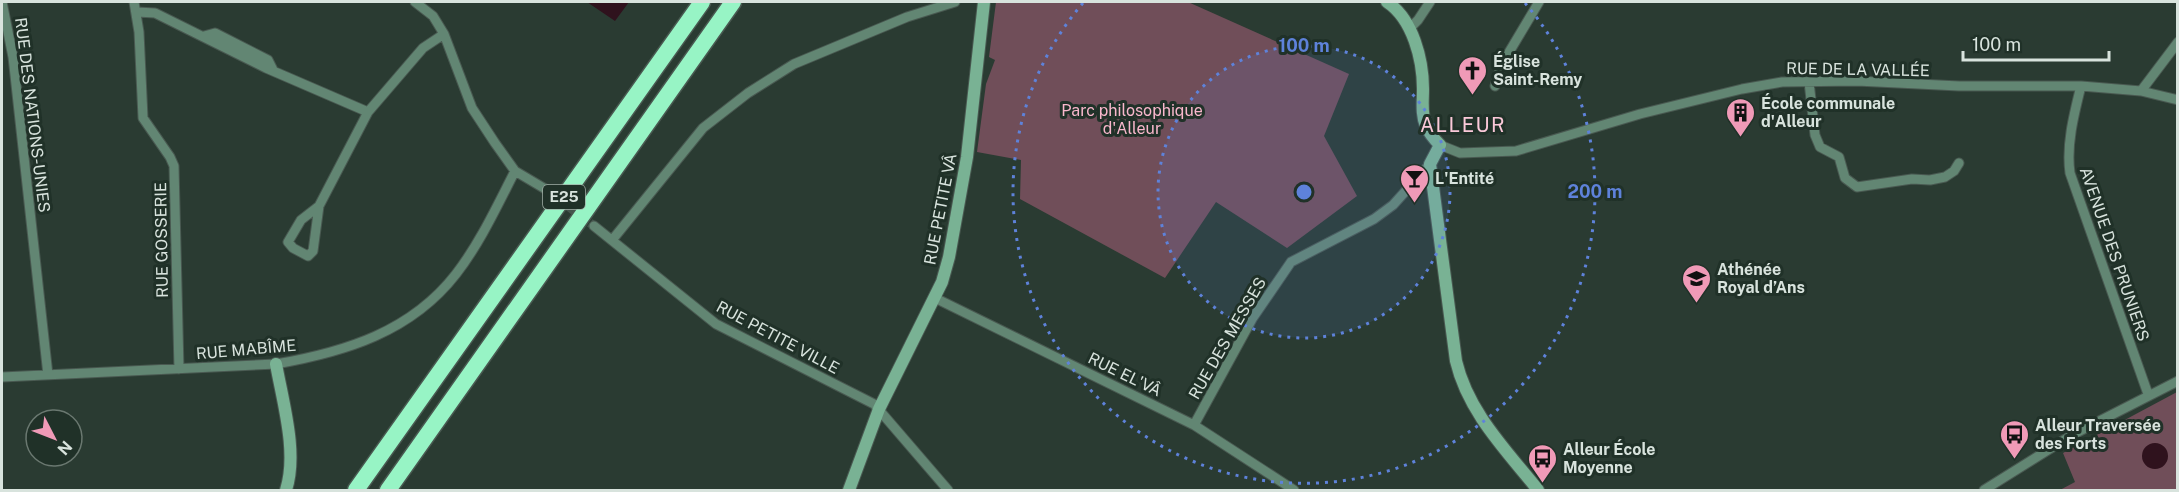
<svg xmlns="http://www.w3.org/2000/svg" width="2179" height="492" font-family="'Public Sans',sans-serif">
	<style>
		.green { fill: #704e59 }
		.water { fill: #2f121d }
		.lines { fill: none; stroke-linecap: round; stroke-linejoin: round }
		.street-tunnel { stroke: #44544c; stroke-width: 9; stroke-dasharray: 9 4.5; stroke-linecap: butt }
		.street-casing { stroke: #495951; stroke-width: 11 }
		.secondary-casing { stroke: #495951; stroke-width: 14 }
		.highway-casing { stroke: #495951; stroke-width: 19 }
		.street { stroke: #628673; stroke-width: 9 }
		.secondary { stroke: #79b294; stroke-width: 12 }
		.highway { stroke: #97f4c5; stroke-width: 16 }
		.ring { fill: none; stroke: #5e82da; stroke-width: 3; stroke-dasharray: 3 6 }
		.labels { text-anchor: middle; stroke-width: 6; stroke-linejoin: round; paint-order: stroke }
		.shield { fill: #203128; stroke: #a1aea7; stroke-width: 1.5 }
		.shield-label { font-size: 15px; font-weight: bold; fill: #d8e3dd }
		.poi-label { font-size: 16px; font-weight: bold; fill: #d8e3dd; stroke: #203128; text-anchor: start }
		.street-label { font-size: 16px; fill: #d8e3dd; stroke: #203128 }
		.park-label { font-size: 16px; fill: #f9b7cc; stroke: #203128 }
		.quarter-label { font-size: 20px; letter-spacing: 1.5px; fill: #fbc9d9; stroke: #203128 }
		.centre { fill: #5e82da; stroke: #203128; stroke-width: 3 }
		.ring-label { font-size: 18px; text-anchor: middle; font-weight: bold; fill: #5e82da; stroke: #203128; stroke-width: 6; stroke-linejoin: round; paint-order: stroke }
	</style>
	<rect width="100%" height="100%" fill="#2a3b32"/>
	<path class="green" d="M996 2H1188L1349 74 1324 136 1357 196 1287 248 1216 202 1165 278 1020 199 1021 160 977 152 986 84 995 60 989 57Z
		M2177 392V490H2060L2075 482 2063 453Z"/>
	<path class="water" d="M587 2H629L615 21Z
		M2142 456a13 13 0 1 1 26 0a13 13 0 1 1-26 0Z"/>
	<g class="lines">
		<path class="street-tunnel" d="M547 190 594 226"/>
		<defs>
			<path id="street" d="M2 2 13 57 48 375
				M134 2 139 32 143 118 170 157 174 166 179 369
				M415 2 433 16 444 34 472 108 495 143 515 171 547 190
				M137 12 155 13 266 68 368 112
				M1410 28 1418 20 1430 2
				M204 36 215 33 268 60 273 70
				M1809 82 1815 135 1820 147 1839 157 1845 178 1857 187 1912 179 1930 180 1945 177 1954 171 1959 163
				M1495 86 1502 64 1539 2
				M2081 86C2074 114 2066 145 2070 173L2148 394
				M2141 91 2178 42
				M1440 145 1460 153 1516 151 1640 114 1742 89 1782 82 1857 81 1959 86H2081L2141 91 2178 100
				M319 206 313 251 308 256 293 248 288 242 301 220 319 206 368 112 423 48 444 34
				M594 226 716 324 874 404 948 490
				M613 239 703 128 748 93 794 64 907 17 955 2
				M935 298 1194 425 1294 490
				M2 377 276 364C345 352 411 332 456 274 480 243 497 206 515 171
				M1194 425 1252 319 1291 262 1374 219 1393 205 1430 164
				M1984 490 2072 435 2178 381"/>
			<path id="secondary" d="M1387 2C1413 19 1423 60 1423 89 1423 102 1421 114 1426 126 1429 133 1435 140 1440 145L1430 164 1456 361C1468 412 1506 450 1538 490
				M276 364C283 403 298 453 286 490
				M849 490 879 409 942 282 949 257 967 157 984 2"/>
			<path id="highway" d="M356 490 702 2
				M388 490 733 2"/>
		</defs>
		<use href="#street" class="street-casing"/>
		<use href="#secondary" class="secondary-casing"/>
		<use href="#highway" class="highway-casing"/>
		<use href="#street" class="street"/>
		<use href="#secondary" class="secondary"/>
		<use href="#highway" class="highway"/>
	</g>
	<circle cx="1304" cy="192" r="146" fill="#5e82da" fill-opacity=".12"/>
	<g class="ring">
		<circle cx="1304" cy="192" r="146"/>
		<path d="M1525 3A291 291 0 1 1 1083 3"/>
	</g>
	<defs>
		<symbol id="church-pin" viewBox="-11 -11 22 30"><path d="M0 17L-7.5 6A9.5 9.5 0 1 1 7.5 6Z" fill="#f09ab7" stroke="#203128"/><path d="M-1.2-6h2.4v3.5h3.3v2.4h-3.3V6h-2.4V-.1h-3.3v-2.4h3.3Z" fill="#111"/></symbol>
		<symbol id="building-pin" viewBox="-11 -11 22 30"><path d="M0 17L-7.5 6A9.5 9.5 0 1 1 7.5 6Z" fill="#f09ab7" stroke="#203128"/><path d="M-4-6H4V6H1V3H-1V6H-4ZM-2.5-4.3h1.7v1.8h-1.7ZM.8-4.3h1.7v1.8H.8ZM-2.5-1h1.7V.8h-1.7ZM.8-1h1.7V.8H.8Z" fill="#111"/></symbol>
		<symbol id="bar-pin" viewBox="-11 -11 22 30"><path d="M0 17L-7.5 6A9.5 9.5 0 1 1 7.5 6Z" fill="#f09ab7" stroke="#203128"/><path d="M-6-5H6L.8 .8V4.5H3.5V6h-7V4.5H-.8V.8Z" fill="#111"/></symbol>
		<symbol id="school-pin" viewBox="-11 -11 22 30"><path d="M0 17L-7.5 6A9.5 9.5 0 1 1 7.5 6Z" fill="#f09ab7" stroke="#203128"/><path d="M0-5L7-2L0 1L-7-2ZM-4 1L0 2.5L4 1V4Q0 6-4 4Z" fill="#111"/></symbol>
		<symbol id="bus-pin" viewBox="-11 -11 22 30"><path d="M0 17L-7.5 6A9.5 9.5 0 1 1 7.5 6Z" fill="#f09ab7" stroke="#203128"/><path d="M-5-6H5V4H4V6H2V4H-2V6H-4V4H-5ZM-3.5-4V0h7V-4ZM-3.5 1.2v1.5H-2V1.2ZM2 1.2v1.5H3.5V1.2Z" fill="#111"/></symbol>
	</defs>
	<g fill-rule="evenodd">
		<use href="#church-pin" x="1456" y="54" width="33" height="45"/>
		<use href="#building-pin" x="1724" y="96" width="33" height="45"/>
		<use href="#bar-pin" x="1398" y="162" width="33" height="45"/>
		<use href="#school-pin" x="1680" y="262" width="33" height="45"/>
		<use href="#bus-pin" x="1998" y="418" width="33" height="45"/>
		<use href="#bus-pin" x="1526" y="442" width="33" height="45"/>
	</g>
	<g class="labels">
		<rect class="shield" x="543" y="185" width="42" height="24" rx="4.5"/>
		<g class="shield-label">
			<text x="564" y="202">E25</text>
		</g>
		<g class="poi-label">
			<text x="1493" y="67">Église<tspan x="1493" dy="18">Saint-Remy</tspan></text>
			<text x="1761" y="109">École communale<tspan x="1761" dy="18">d'Alleur</tspan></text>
			<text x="1435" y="184">L'Entité</text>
			<text x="1717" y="275">Athénée<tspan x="1717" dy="18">Royal d’Ans</tspan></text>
			<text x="2035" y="431">Alleur Traversée<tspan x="2035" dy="18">des Forts</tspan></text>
			<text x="1563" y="455">Alleur École<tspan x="1563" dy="18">Moyenne</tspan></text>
		</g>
		<g class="street-label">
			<text transform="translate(1858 69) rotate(1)" y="6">RUE DE LA VALLÉE</text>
			<text transform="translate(33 115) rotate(83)" y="6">RUE DES NATIONS-UNIES</text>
			<text transform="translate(940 209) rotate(-79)" y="6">RUE PETITE VÂ</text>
			<text transform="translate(161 240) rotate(-91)" y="6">RUE GOSSERIE</text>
			<text transform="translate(2115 254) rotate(71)" y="6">AVENUE DES PRUNIERS</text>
			<text transform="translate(778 337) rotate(28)" y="6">RUE PETITE VILLE</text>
			<text transform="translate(1227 338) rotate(-60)" y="6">RUE DES MESSES</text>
			<text transform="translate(246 349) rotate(-5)" y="6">RUE MABÎME</text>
			<text transform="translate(1125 374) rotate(26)" y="6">RUE EL'VÂ</text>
		</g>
		<g class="park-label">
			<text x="1132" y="116">Parc philosophique<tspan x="1132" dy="18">d'Alleur</tspan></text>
		</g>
		<g class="quarter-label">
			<text x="1463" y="132">ALLEUR</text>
		</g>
	</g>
	<circle cx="1304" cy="192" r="9" class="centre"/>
	<g class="ring-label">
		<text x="1304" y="52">100 m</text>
		<text x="1595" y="198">200 m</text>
	</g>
	<rect width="2179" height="492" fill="none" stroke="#d8e3dd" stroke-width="6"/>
	<g transform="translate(54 438) rotate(132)"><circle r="28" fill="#203128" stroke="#6a7870" stroke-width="1.5"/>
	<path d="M0-4.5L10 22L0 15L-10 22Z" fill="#f09ab7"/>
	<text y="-9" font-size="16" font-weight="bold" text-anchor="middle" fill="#d8e3dd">N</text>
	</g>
	<path d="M1963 51v9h146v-9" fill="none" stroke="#d8e3dd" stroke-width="3"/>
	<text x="1972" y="51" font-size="18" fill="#d8e3dd" stroke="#203128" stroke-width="4.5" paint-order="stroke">100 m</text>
</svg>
